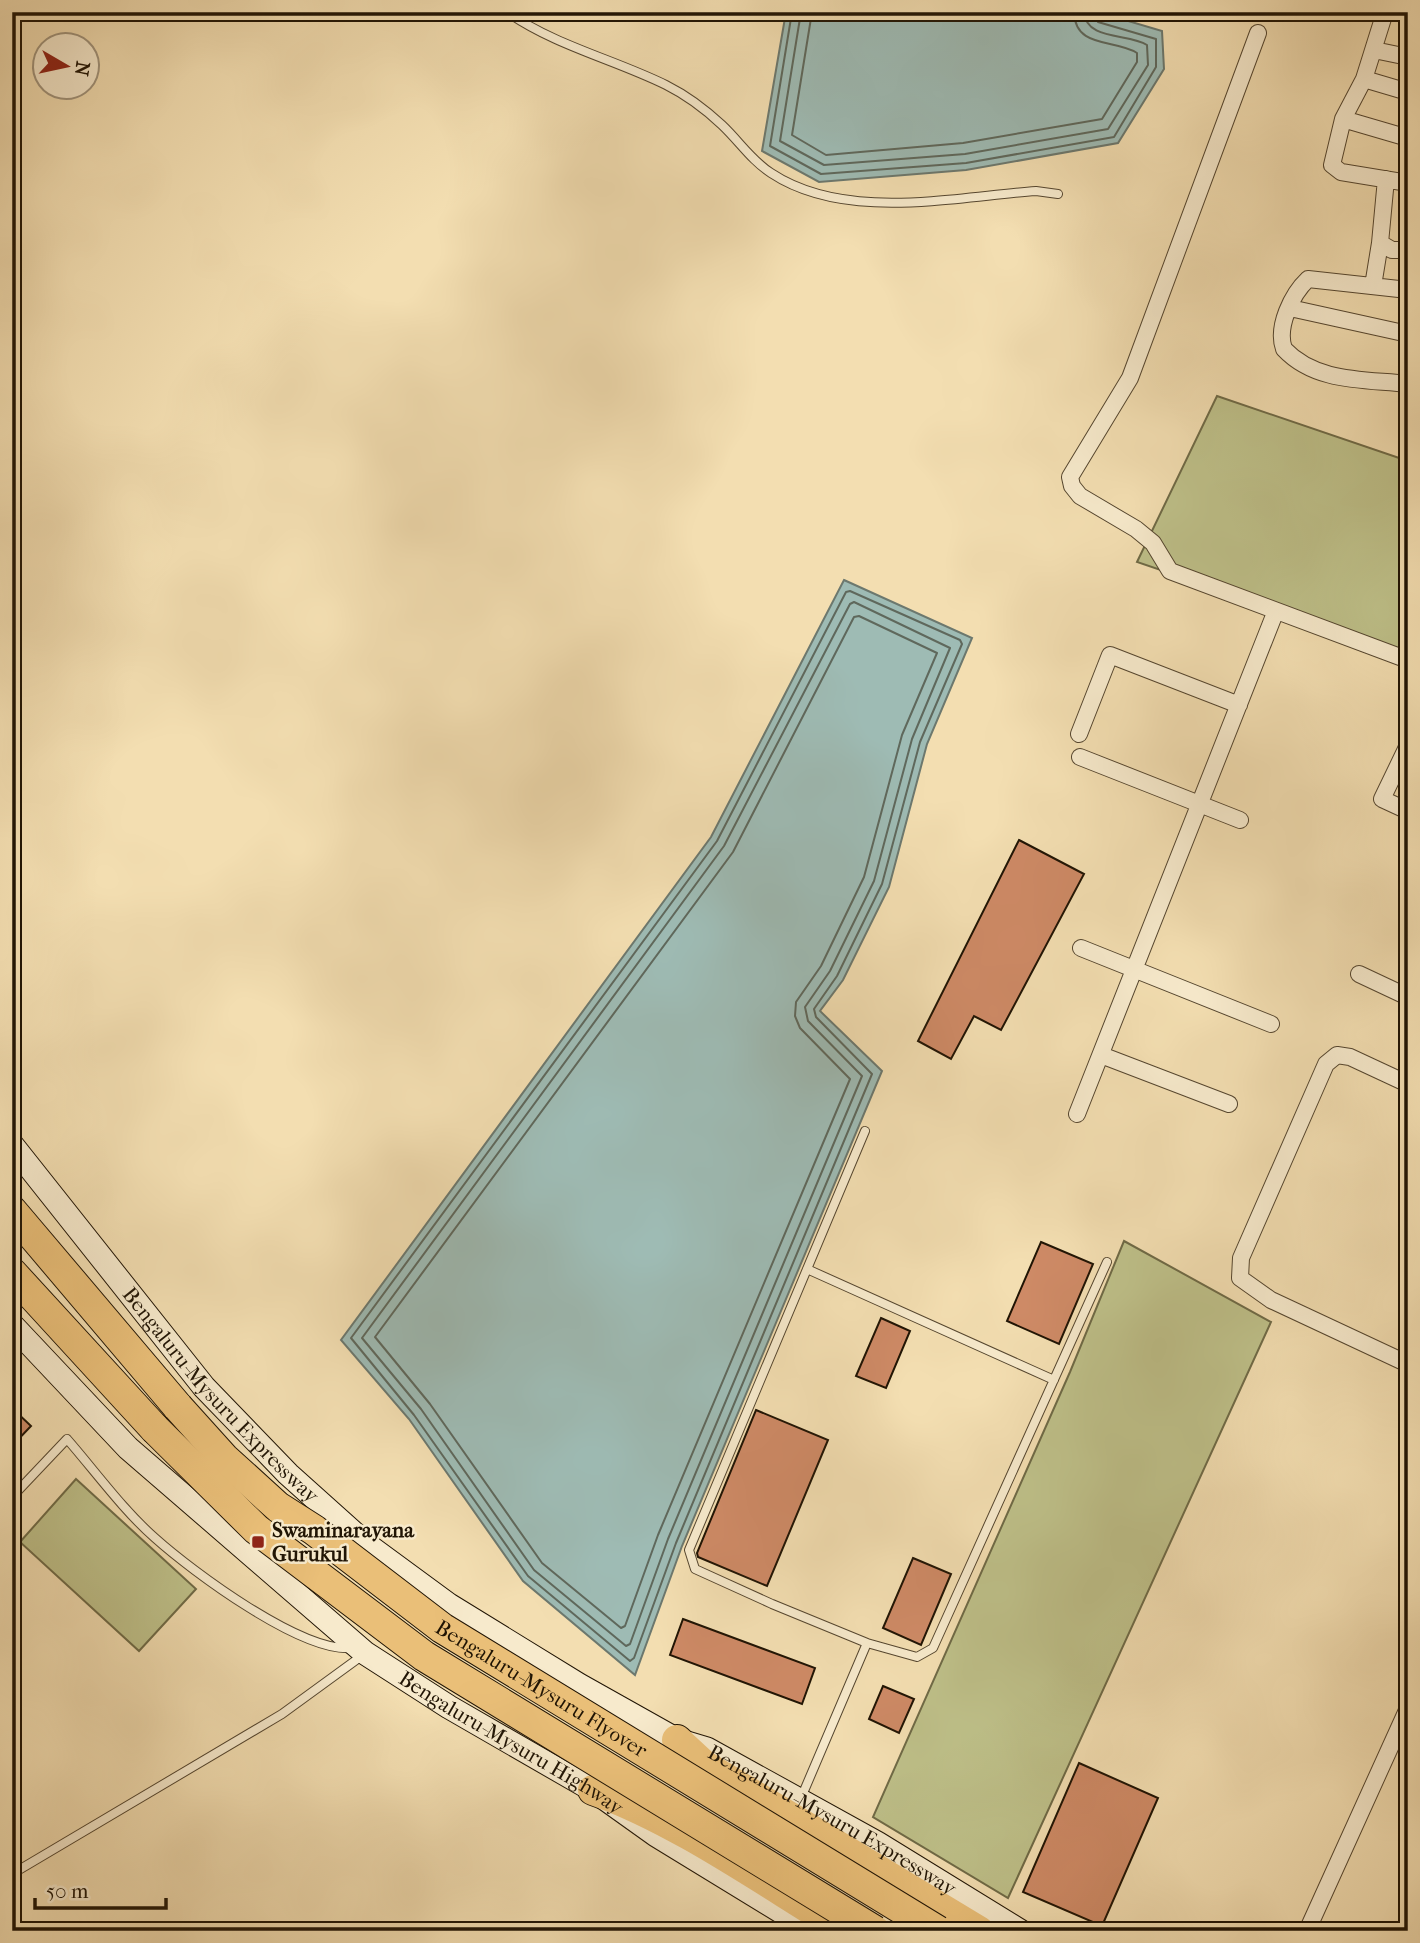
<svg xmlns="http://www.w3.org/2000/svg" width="1420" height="1943" font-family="'IM FELL French Canon',serif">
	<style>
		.green { fill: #bec089; stroke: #6f6a46; stroke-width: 2 }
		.water { fill: #9ebbb4; stroke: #6c786e; stroke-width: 2 }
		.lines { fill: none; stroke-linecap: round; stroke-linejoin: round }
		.shore { stroke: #5f685c; stroke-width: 2 }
		.building { fill: #ce8a66; stroke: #201404; stroke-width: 2 }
		.lane-casing { stroke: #55462f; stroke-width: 10 }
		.street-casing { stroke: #55462f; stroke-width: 18 }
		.secondary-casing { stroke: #201404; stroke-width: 25 }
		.highway-casing { stroke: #201404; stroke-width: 32 }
		.lane { stroke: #f7eacc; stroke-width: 8 }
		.street { stroke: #f7eacc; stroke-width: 16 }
		.secondary { stroke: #f7eacc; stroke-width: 23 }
		.highway { stroke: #eabf78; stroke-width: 30 }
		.highway-bridge-casing { stroke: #201404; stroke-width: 32; stroke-linecap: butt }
		.highway-bridge { stroke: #eabf78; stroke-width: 30 }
		.poi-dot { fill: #8f2418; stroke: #f7eacc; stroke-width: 2.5 }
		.labels { text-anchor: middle; stroke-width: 5; stroke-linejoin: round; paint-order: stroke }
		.street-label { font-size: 21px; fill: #201404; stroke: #f7eacc }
		.poi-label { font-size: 21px; font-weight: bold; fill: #201404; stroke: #f7eacc; text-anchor: start }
	</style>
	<rect width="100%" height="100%" fill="#f3deb1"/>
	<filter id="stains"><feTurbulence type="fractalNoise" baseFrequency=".00286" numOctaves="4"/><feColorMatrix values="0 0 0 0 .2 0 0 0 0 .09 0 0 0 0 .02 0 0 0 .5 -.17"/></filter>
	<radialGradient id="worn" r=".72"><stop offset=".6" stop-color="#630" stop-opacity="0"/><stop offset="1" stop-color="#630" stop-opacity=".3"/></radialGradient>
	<path class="green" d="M1217 396 1408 461V654L1137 562Z
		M1124 1241 1271 1322 1008 1898 873 1817 1070 1372Z
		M76 1479 196 1589 139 1651 20 1542Z"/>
	<path class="water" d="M786 12H1098L1162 31 1164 69 1118 143 966 170 819 182 762 151Z
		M844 580 972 638 927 744 889 887 843 980 820 1011 882 1071 682 1546 635 1675 523 1581 409 1419 341 1340 711 837Z"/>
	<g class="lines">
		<path class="shore" d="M792 12 770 146 821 174 966 163 1114 137 1156 67V39L1098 22 1093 12
			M801 12 780 141 824 165 965 154 1108 129 1148 65 1147 45C1129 33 1086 41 1084 12
			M812 12 792 135 826 155 963 143 1102 119 1137 62V53C1115 39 1075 49 1074 12
			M850 591 960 640 962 644 920 742 882 884 837 976 814 1009 816 1017 872 1074 676 1543 634 1658 630 1661 528 1576 414 1415 351 1338 717 841 846 592Z
			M854 602 950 648 912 739 874 881 830 971 805 1007 808 1021 862 1076 668 1539 630 1644 626 1646 534 1570 421 1409 362 1338 724 846 850 604Z
			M859 616 937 653 902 735 864 877 821 966 796 1002 795 1016 800 1028 850 1079 658 1535 625 1626 621 1628 542 1563 430 1404 375 1337 733 852 854 617Z"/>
	</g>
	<path class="building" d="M1019 840 1084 874 1001 1030 974 1016 951 1059 918 1041Z
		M1041 1242 1093 1264 1059 1344 1007 1321Z
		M881 1318 910 1331 886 1388 856 1376Z
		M12 1408 31 1426 12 1446Z
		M756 1410 828 1440 767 1586 698 1557 697 1553Z
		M913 1558 951 1574 921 1645 883 1628Z
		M683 1619 815 1668 802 1704 670 1655Z
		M883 1686 914 1699 899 1733 869 1719Z
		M1079 1763 1158 1798 1102 1926 1023 1892Z"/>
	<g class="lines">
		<defs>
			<path id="lane" d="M507 12C556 46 613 59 666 85 686 95 706 110 722 125 739 141 752 161 771 173 845 222 954 197 1036 191L1058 194
				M12 27 15 12
				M807 1269 1054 1380
				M12 1497 67 1439C95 1471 123 1510 155 1538 193 1572 302 1653 352 1648
				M867 1643 917 1657 933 1648 1107 1262
				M801 1798 867 1643 772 1604 695 1569 689 1550 865 1131
				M12 1874 282 1714 363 1655"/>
			<path id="street" d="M1385 12 1364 79 1343 119 1332 165 1341 172 1408 183
				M1258 33 1130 378 1070 477 1072 486 1080 496 1136 529 1153 543 1170 571 1408 660
				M1374 50 1408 57
				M1364 79 1408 92
				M1343 119 1408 138
				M1386 179 1380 243 1392 250H1408
				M1373 286 1380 243
				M1408 290 1308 279C1292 294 1276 327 1284 349 1316 383 1365 379 1408 384
				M1290 308 1408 334
				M1079 734 1110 655 1239 705
				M1408 745 1382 799 1408 811
				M1080 757 1240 820
				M1081 948 1271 1024
				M1359 974 1408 997
				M1101 1055 1229 1104
				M1408 1084 1350 1057 1337 1055 1326 1064 1241 1258 1240 1278 1271 1300 1408 1364
				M1077 1114 1275 613
				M1307 1931 1408 1708"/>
			<g id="secondary">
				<path id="s1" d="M12 1145 204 1387 288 1474 366 1544 449 1605 579 1685 677 1740 707 1749 877 1843 1020 1931"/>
				<path id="s2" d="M12 1325 128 1448 365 1653 449 1707 593 1790 656 1835 813 1931"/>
			</g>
			<path id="highway" d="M12 1211 178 1407
				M12 1273 155 1429
				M677 1740 704 1765 979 1931
				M593 1790C680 1821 767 1884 846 1931"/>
		</defs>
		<use href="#lane" class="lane-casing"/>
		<use href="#street" class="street-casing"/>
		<use href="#secondary" class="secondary-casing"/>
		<use href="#highway" class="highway-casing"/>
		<use href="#lane" class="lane"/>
		<use href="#street" class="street"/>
		<use href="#secondary" class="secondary"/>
		<use href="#highway" class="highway"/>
		<defs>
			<g id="highway-bridge">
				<path id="s3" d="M178 1407 224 1458 278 1507 314 1530 442 1628 938 1931"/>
				<path d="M155 1429 256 1529 424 1656 875 1931"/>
			</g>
		</defs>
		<use href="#highway-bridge" class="highway-bridge-casing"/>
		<use href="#highway-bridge" class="highway-bridge"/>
	</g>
	<rect class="poi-dot" x="251" y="1535" width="14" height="14" rx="3.5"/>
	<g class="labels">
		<g class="street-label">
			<text dy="7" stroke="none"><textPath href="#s1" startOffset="326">Bengaluru-Mysuru Expressway</textPath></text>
			<text dy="7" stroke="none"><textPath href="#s3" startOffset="462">Bengaluru-Mysuru Flyover</textPath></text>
			<text dy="7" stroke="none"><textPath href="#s2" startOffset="654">Bengaluru-Mysuru Highway</textPath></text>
			<text dy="7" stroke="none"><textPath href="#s1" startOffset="1078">Bengaluru-Mysuru Expressway</textPath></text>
		</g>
		<g class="poi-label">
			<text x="272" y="1537">Swaminarayana<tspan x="272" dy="24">Gurukul</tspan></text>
		</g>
	</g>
	<rect width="1420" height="1943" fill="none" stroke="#f3deb1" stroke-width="42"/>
	<rect x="14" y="14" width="1392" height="1915" fill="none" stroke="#201404" stroke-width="3.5"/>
	<rect x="21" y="21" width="1378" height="1901" fill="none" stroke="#201404" stroke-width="2"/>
	<g transform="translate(66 66) rotate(99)"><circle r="33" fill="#f7eacc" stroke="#a1947c" stroke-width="2"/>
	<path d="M0-5L12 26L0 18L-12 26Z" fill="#8f2418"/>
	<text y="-10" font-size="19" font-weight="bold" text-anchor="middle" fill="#201404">N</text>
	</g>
	<path d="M35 1898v10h131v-10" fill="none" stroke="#201404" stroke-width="3.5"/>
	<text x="46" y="1898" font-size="21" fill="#201404" stroke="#f7eacc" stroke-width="5" paint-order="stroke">50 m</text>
	<rect width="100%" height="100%" filter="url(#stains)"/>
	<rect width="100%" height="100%" fill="url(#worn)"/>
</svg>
